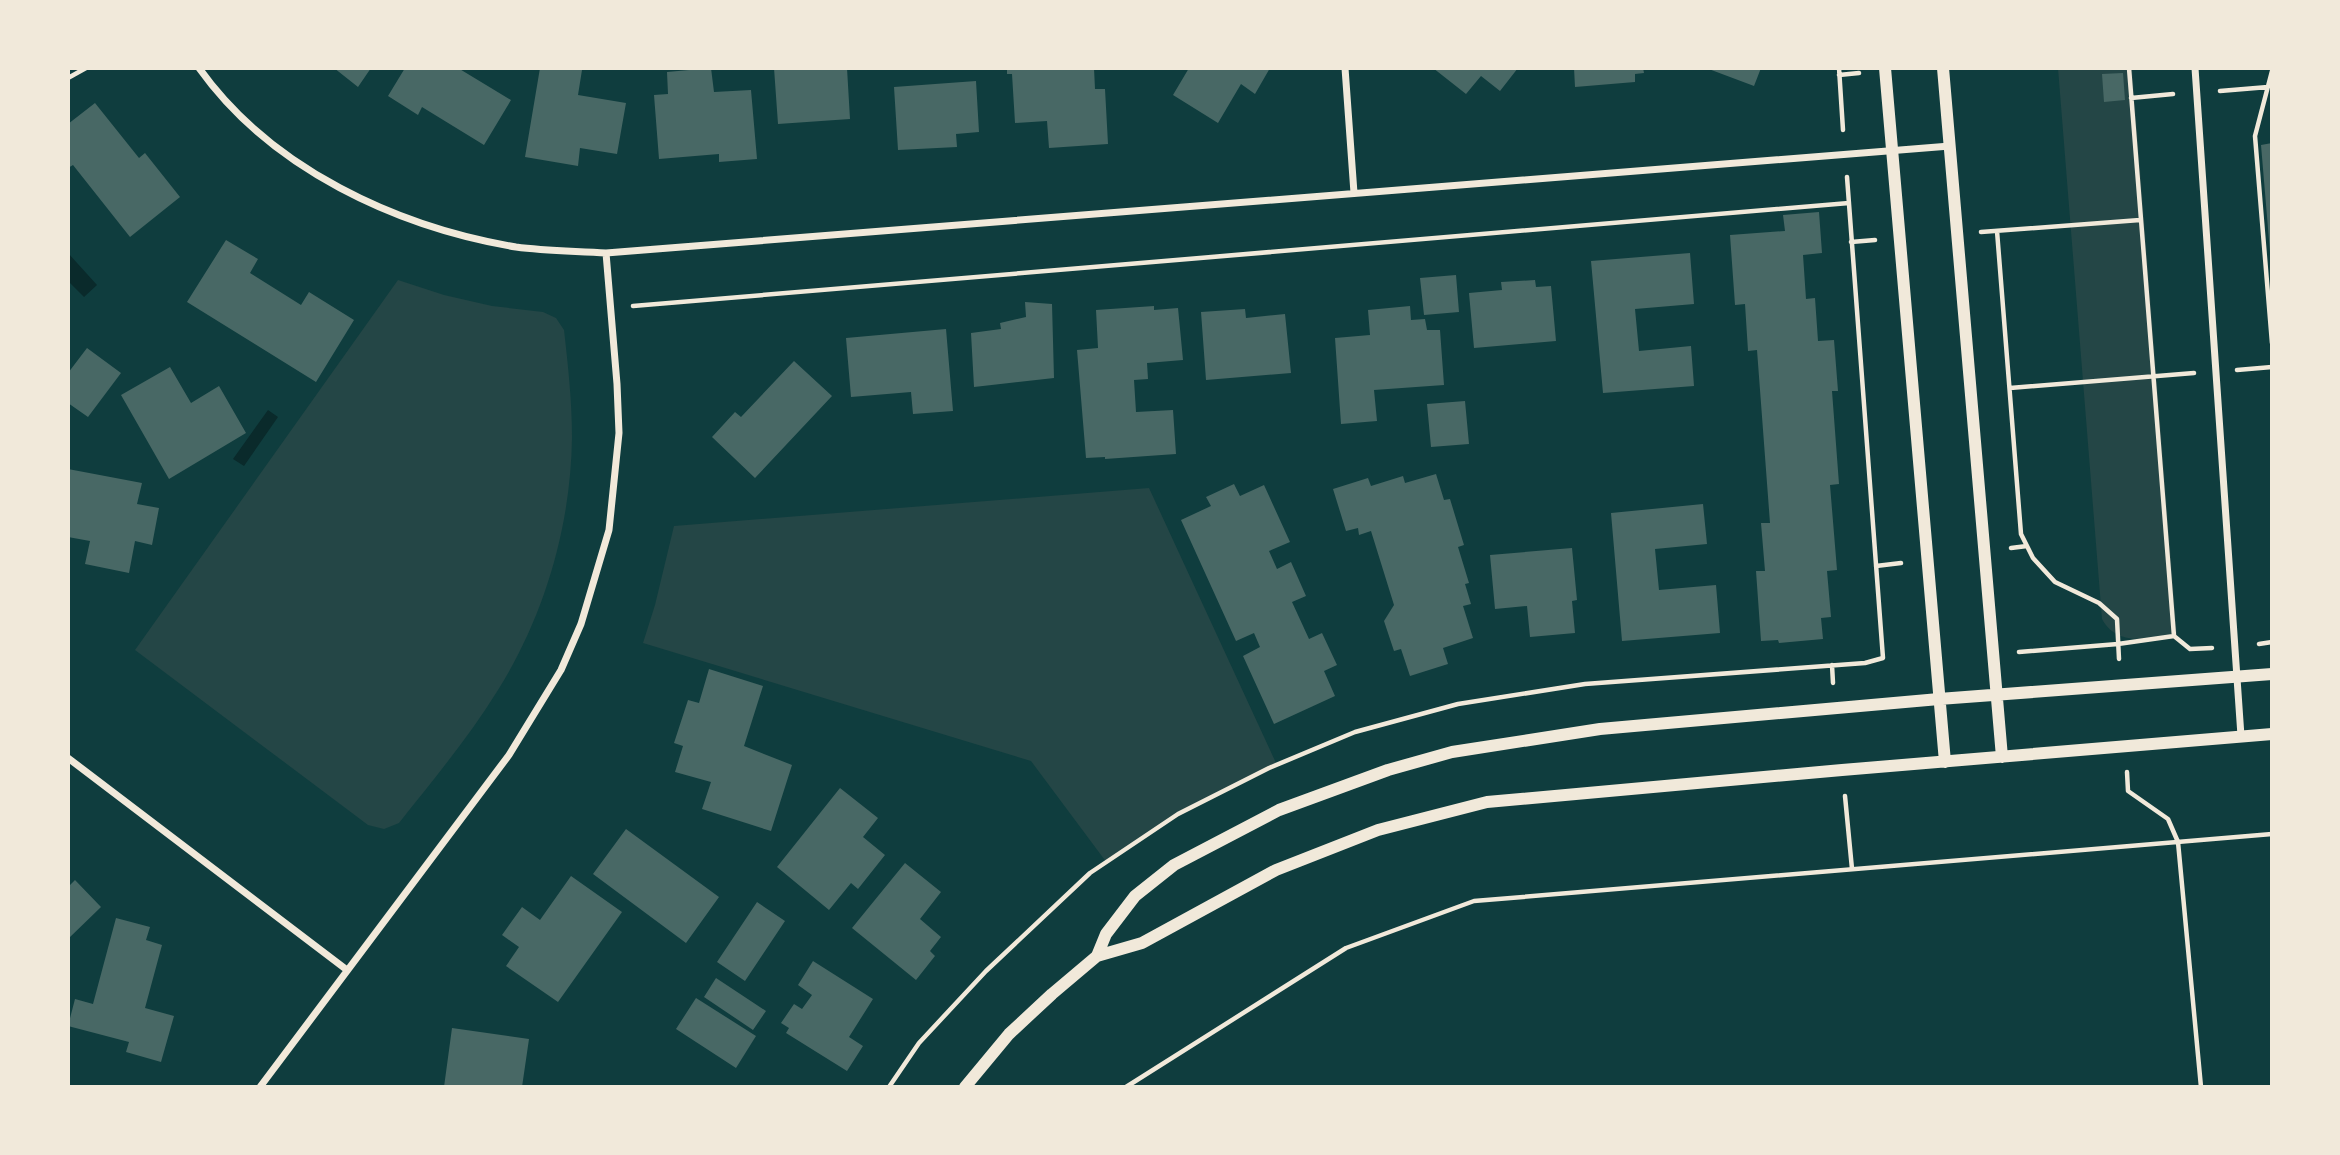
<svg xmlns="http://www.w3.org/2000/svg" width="2340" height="1155" font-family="Ubuntu,sans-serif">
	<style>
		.green { fill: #244646 }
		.water { fill: #0a2a2b }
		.building { fill: #486865 }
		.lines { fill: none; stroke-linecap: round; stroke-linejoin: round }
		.path { stroke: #f1e9da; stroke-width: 4.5 }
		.minor { stroke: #f1e9da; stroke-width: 7 }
		.tertiary { stroke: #f1e9da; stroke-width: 12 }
	</style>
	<rect width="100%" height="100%" fill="#0f3d3e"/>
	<path class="green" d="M2058 68H2132L2177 636C2149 637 2118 648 2102 619Z
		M398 280 444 295 492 306 543 312 556 318 564 330C568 365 572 401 572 437 571 525 545 615 498 690 469 737 433 780 399 823L384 829 368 825 135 650Z
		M1149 488 1276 763 1161 826 1107 863 1031 761 643 643 655 605 674 526Z"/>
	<path class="water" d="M68 253 97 285 84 297 68 281Z
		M268 410 278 417 244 466 233 459Z"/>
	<path class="building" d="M334 68H371L358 87Z
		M405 68H458L511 100 484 145 422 107 418 115 388 96Z
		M540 68 582 70 578 95 626 103 617 154 580 148 578 166 525 157Z
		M711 68 714 92 751 90 757 159 719 162V154L659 159 654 95 668 94 667 72Z
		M774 68H847L850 119 778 124Z
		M1007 68H1094L1095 89H1105L1108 144 1049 148 1047 121 1015 123 1012 74H1007Z
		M1189 68H1270L1255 94 1241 84 1218 123 1173 95Z
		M1433 68H1518L1500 91 1481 76 1466 94Z
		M1574 68H1643L1644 73 1635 74V82L1575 87Z
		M1706 68H1761L1754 86Z
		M2123 73 2125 100 2104 102 2102 74Z
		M976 81 979 132 956 134 957 147 898 150 894 87Z
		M95 103 139 158 145 153 180 197 130 237 73 165 68 168V124Z
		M2272 143V252H2270L2261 145Z
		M1819 212 1822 253 1803 255 1806 299 1815 298 1818 341 1834 340 1838 391H1832L1839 484 1830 485 1837 570 1827 571 1831 617 1821 618 1823 639 1779 643 1778 640 1761 641 1756 571H1765L1761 523H1770L1757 350 1748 351 1745 304 1735 305 1730 235 1785 231 1783 215Z
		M226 240 258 259 250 273 301 305 309 292 354 320 316 382 187 302Z
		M1690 253 1694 304 1635 309 1639 351 1691 346 1694 386 1603 393 1591 261Z
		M1456 275 1459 312 1424 315 1420 278Z
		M1535 280 1536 287 1551 286 1556 341 1474 348 1469 293 1502 290 1501 282Z
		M1025 302 1052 304 1054 378 974 387 971 333 1001 329 1000 323 1026 317Z
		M1154 306V310L1178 308 1183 360 1147 363 1148 379 1134 380 1136 412 1173 410 1176 454 1105 459V457L1086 458 1077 350 1098 348 1096 310Z
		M1410 306 1411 320 1425 319 1427 330H1440L1444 385 1374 390 1377 421 1341 424 1335 338 1370 335 1368 310Z
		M1245 309 1246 318 1285 314 1291 373 1206 380 1201 312Z
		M946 329 953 411 913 414 911 392 851 397 846 338Z
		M87 348 121 373 88 417 68 403V373Z
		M794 361 832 396 755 478 712 437 735 412 741 417Z
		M170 367 191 403 219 386 246 433 169 479 121 395Z
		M1465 401 1469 444 1431 447 1427 404Z
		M68 469 142 483 137 504 159 508 152 545 135 541 129 573 85 564 90 541 68 537Z
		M1436 474 1444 500 1450 499 1464 545 1458 547 1469 583 1465 584 1471 604 1463 606 1473 638 1443 648 1448 664 1410 676 1401 649 1394 651 1384 621 1394 605 1371 531 1359 535 1358 528 1346 531 1333 489 1368 478 1371 486 1403 476 1405 483Z
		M1234 484 1240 496 1264 485 1290 542 1269 551 1277 569 1291 562 1306 596 1292 602 1309 639 1322 633 1337 665 1324 671 1335 696 1274 724 1243 656 1260 647 1254 633 1236 641 1181 520 1211 506 1206 497Z
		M1703 504 1707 544 1655 549 1659 590 1716 585 1720 633 1622 641 1611 513Z
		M1572 548 1577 600 1572 601 1575 633 1530 637 1527 606 1495 609 1490 555Z
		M709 669 763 686 744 746 792 765 771 831 702 809 711 782 675 772 683 746 674 743 688 700 699 703Z
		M840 788 878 818 863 837 885 855 858 889 851 883 829 910 777 867Z
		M626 829 719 897 686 943 593 874Z
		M905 863 941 892 920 919 941 937 930 951 935 956 916 980 852 928Z
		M571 876 622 912 558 1002 506 966 519 947 502 935 522 907 540 920Z
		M75 880 101 907 68 939V887Z
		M757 902 785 921 745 981 717 962Z
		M116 918 150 927 146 940 162 945 145 1008 174 1016 161 1062 126 1052 129 1042 68 1026 75 999 93 1004Z
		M813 961 873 999 849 1037 863 1046 847 1071 786 1033 789 1028 781 1023 794 1004 802 1009 812 995 798 985Z
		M716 978 766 1011 753 1030 704 997Z
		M696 998 756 1036 736 1068 676 1029Z
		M452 1028 529 1039 522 1087H444Z"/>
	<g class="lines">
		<path class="path" d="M1839 68 1843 130
			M2129 68 2174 636
			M2272 71 2255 136 2272 343
			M1839 75 1859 73
			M68 78 86 68
			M2220 91 2268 87
			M2131 98 2173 94
			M1997 231 2021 534 2033 558 2055 582 2099 603 2117 619 2119 659
			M1981 232 2140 220
			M1851 242 1875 240
			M633 306 1849 203
			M2237 370 2272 367
			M2010 388 2194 373
			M2011 548 2027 546
			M1876 566 1901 563
			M2259 644 2272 642
			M2019 652 2118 644 2174 636 2190 649 2212 648
			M1832 665 1833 683
			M2127 772 2128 791 2168 819 2178 842 2201 1087
			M1845 796 1852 869
			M889 1087 919 1043 986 971 1090 873 1178 814 1269 768 1355 732 1458 704 1585 684 1865 663 1883 658 1847 177
			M1126 1087 1346 948 1474 901 2272 834"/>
		<path class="minor" d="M199 68C271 169 397 227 516 247 545 251 577 251 606 253L1950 146
			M1345 68 1354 193
			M2195 68 2241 736
			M68 758 347 970
			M260 1087 509 755 561 670 581 624 609 530 619 433 617 384 606 253"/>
		<path class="tertiary" d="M1885 68 1945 762
			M1943 68 2002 757
			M1097 956 1106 934 1135 896 1174 865 1279 810 1388 770 1452 752 1600 729 1939 699 2272 674
			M965 1087 1009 1034 1052 994 1097 956 1142 943 1276 870 1378 830 1487 802 1842 770 2272 734"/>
	</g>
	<rect width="2340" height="1155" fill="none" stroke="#f1e9da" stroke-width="140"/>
</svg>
